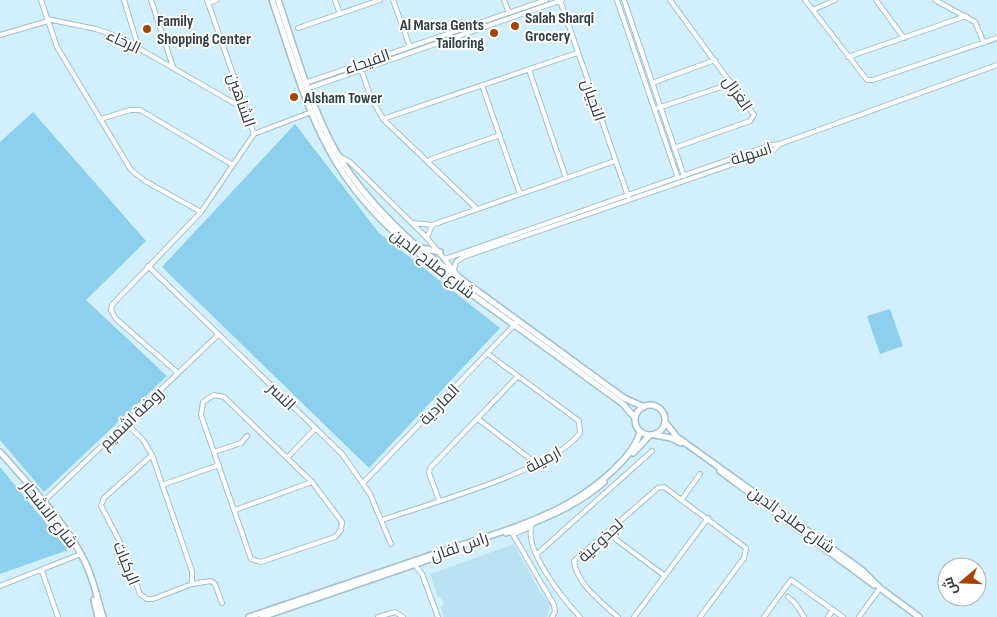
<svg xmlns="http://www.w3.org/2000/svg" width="997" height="617" font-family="'Sofia Sans Condensed',Cairo,sans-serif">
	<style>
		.built { fill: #bbe2f3 }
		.green { fill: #8cd0ed }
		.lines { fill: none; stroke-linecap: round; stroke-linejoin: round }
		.street-casing { stroke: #a1bfcc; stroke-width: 6 }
		.secondary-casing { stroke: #a1bfcc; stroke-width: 8 }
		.street { stroke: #fff; stroke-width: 4 }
		.secondary { stroke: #fff; stroke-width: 5 }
		.poi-dot { fill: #a64500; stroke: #fff; stroke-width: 2 }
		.labels { text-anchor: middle; stroke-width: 4; stroke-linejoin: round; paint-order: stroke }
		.poi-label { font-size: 16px; font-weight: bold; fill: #313e43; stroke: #fff; text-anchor: start }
		.street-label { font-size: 16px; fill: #313e43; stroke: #fff }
	</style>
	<rect width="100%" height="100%" fill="#d1effd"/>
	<path class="built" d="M514 544 539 590 550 604 548 615 546 617H444L441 607 444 604 441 597H438L430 574Z"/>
	<path class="green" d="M33 112 146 241 86 300 167 376 44 492 0 440V142Z
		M295 124 379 233 500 328 369 468 162 267Z
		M890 309 903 346 880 354 867 316Z
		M0 467 68 550 0 574Z"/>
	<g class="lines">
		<defs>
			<path id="street" d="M41 0 57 47 131 170 145 181 201 212
				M124 0 138 46
				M151 0 173 67
				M207 0 254 134
				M335 0 340 14
				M393 0 410 47
				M504 0 509 13
				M560 0 628 196
				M617 0 678 178
				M624 0 684 176
				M670 0 754 115 750 121 674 148
				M805 0 867 80H873L997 38
				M876 0 904 38
				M935 0 975 22 984 43
				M208 3 217 0
				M813 10 835 0
				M47 19 96 29 119 37 246 110
				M298 28 380 0
				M0 35 48 21
				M848 57 966 16
				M359 63 371 98 383 119 477 209
				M529 70 566 178
				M305 83 546 0
				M652 83 715 60
				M482 85 520 194
				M306 89 562 0
				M658 108 724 86 730 81
				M101 119 130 110H140L233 165
				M383 119 577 53
				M780 144 997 65
				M339 156 350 162 427 238 460 278
				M428 162 431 159 500 135
				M413 223 432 225 615 161
				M427 238 432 225
				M445 259 771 145 780 144 774 150 463 257 456 262 454 269
				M148 266 342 454 370 494 391 544
				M178 373 116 319 111 310 112 305 201 212 254 134 314 111
				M214 395 224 397 312 482 342 522 341 530 335 537 261 562 251 559 201 415 203 402Z
				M478 419 537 464
				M126 423 143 440 152 455 192 571V584
				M214 452 241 443 247 436
				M152 455 104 498 101 506 119 540 140 594 147 599H153L192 584 211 581 215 584 222 603
				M288 457 316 428
				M364 482 516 323
				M162 485 219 465
				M682 499 700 474
				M439 500 429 473 430 468 518 376
				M43 502 218 335
				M235 510 312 482
				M382 520C428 504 554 470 580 433L579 421 488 354
				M533 523C520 546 564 600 580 617
				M511 531 554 605 555 612 552 617
				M608 531 618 541 665 576
				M514 534 531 527
				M537 554 652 451
				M415 565 422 574 438 617
				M42 571 58 617
				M0 586 81 554
				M788 597 795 603 804 617
				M378 617 395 612 403 617
				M618 617C602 603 576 583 574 561L658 488 664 487 746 548 744 558 700 617
				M634 617 708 518
				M764 617 791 580 843 617
				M828 617 833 610
				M859 617 880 588"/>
			<path id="secondary" d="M272 0C291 53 306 113 336 162 373 224 431 264 488 306 533 338 578 371 623 404L635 418
				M278 0C295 49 310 105 335 150 357 189 387 220 420 249L624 398 644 407
				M421 248 440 252
				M635 420a15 15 0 1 1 30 0a15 15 0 1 1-30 0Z
				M665 422 677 437 862 570 880 588 919 617
				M655 435 671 438 681 443
				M0 452C29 485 63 519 83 558 93 576 97 598 103 617
				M633 453 649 436
				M720 471 874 585
				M506 533C542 520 575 507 604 482
				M94 600 98 617
				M249 617C312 596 374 574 437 553 481 538 528 526 569 503 592 490 633 459 640 432
				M262 617 451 552"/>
		</defs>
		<use href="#street" class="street-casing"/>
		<use href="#secondary" class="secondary-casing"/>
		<use href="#street" class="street"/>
		<use href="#secondary" class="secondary"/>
	</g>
	<g class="poi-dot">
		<circle cx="515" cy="26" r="5"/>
		<circle cx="147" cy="29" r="5"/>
		<circle cx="494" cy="33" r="5"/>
		<circle cx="294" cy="97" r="5"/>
	</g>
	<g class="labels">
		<g class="poi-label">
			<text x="525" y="23">Salah Sharqi<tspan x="525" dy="18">Grocery</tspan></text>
			<text x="157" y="26">Family<tspan x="157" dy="18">Shopping Center</tspan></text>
			<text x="484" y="30" text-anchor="end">Al Marsa Gents<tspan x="484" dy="18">Tailoring</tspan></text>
			<text x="304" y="103">Alsham Tower</text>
		</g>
		<g class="street-label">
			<text transform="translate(124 41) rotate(25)" y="6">الرخاء</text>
			<text transform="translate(367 61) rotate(-19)" y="6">الفيحاء</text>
			<text transform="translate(738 93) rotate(55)" y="6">الغزال</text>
			<text transform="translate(242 100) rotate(71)" y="6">الشاهين</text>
			<text transform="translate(594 100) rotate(71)" y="6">النجيان</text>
			<text transform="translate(751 153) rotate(-17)" y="6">اسهلة</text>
			<text transform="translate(433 263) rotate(38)" y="6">شارع صلاح الدين</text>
			<text transform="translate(282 396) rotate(44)" y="6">النسر</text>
			<text transform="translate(439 404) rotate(-46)" y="6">الماردية</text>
			<text transform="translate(131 418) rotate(-44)" y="6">روضة اشميم</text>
			<text transform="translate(543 459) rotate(-28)" y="6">ارميلة</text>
			<text transform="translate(50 514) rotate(52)" y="6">شارع الاشجار</text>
			<text transform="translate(792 519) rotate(36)" y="6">شارع صلاح الدين</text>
			<text transform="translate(600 540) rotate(-43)" y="6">لجذوعية</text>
			<text transform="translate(459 546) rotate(-19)" y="6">راس لفان</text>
			<text transform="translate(127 563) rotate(68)" y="6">الركيات</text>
		</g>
	</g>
	<g transform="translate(962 582) rotate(251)"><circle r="24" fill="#ffffff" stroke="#adb2b4"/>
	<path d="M0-4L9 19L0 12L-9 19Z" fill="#a64500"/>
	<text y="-8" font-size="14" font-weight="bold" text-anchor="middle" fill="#313e43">ش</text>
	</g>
</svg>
